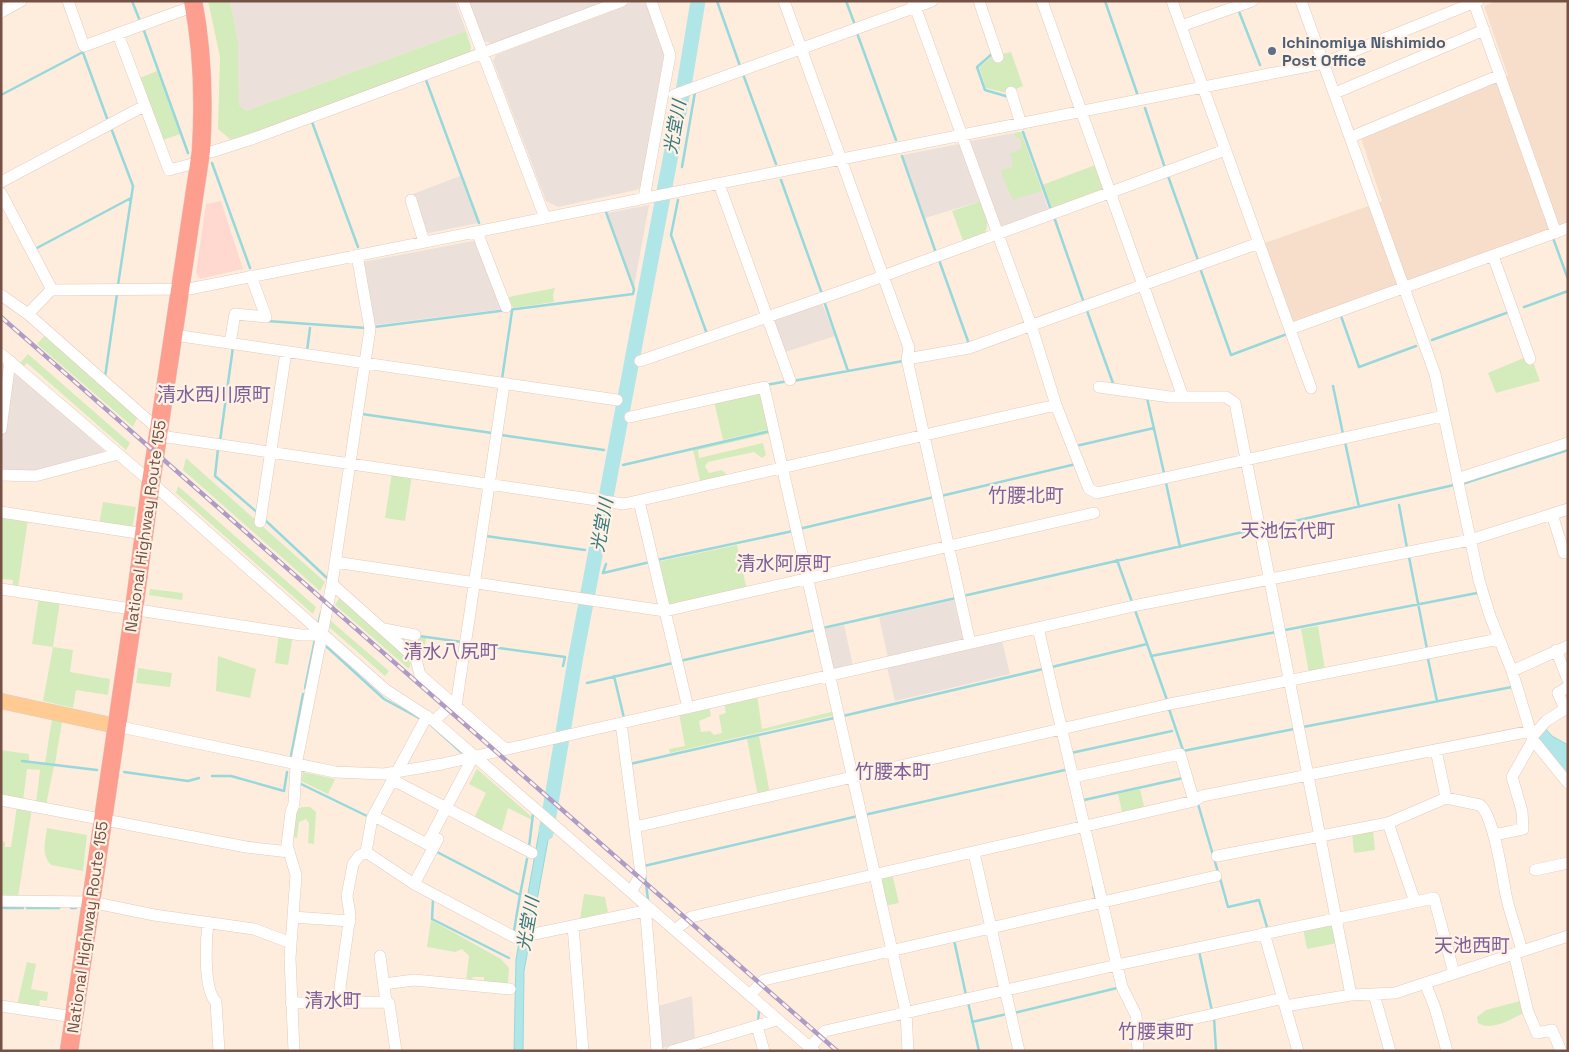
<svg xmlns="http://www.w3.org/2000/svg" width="1569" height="1052" font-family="'Space Grotesk','Noto Sans JP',sans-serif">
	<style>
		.residential { fill: #f6decb }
		.commercial { fill: #ffd9d0 }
		.industrial { fill: #ebe0da }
		.green { fill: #d4ecbb }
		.water { fill: #b0e6e8; stroke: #96d8db }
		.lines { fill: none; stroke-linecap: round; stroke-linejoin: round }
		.stream { stroke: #96d8db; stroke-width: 2.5 }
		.river { stroke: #b0e6e8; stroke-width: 15 }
		.minor-casing { stroke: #e4cabc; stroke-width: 12 }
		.major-casing { stroke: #d8cecb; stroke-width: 16 }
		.highway-casing { stroke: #d8cecb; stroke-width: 19 }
		.minor { stroke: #fff; stroke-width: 11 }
		.major { stroke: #ffcb93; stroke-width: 15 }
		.highway { stroke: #fe9e8e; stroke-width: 18 }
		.rail-casing { stroke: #ae9cc7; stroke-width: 4.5 }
		.rail { stroke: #fff2e5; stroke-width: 2.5; stroke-dasharray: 8; stroke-linecap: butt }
		.service-dot { fill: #5c6f8a; stroke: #fff2e5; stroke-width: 2 }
		.labels { text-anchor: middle; stroke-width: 4.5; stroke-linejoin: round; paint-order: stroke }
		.service-label { font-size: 16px; font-weight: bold; fill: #4e5e75; stroke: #fff2e5; text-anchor: start }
		.street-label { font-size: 16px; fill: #755044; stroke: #fff2e5 }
		.water-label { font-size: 18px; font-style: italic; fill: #37787c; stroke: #fff2e5 }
		.quarter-label { font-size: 19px; fill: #7f5f99; stroke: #fff2e5 }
	</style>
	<rect width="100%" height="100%" fill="#feeddd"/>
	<path class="residential" d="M1496 1H1568V223L1296 323 1292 322 1265 243 1382 201 1361 138 1508 76 1484 6Z"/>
	<path class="commercial" d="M221 201 243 269 200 279 196 272 206 204Z"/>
	<path class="industrial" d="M230 1H455L466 31 246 111 239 105 238 42Z
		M469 1H612L492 44 483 40Z
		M635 1 646 3 664 54 641 187 636 190 558 207 546 201 493 61 496 55Z
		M1021 132 1049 211 1000 229 968 146 970 141Z
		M959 144 981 201 925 218 903 155Z
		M460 176 478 223 429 233 426 231 413 194Z
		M649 205 634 287 607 213Z
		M473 241 479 244 504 309 374 325 363 262Z
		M822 303 835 336 782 353 770 321Z
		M15 371 107 453 35 473 1 471V453L12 372Z
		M959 599 968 640 888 658 879 617Z
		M844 625 853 666 830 671 821 630Z
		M1002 641 1010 674 895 701 887 667Z
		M692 996 695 1039 662 1048 659 1006Z"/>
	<path class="green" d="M208 1H230L238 42 239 105 246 111 466 31 471 47 470 53 231 140 218 129 220 57Z
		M1011 52 1023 86 1007 93 986 88 979 67 993 56Z
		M157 71 180 134 160 141 137 79Z
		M1021 132 1042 191 1013 200C1010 191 1001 177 1001 170L1012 167V158L1009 154 1021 149V139L1015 136 1014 133Z
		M1098 164 1107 188 1051 210 1042 185Z
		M981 201 988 220 985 235 964 243 952 211Z
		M555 288 553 295 554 302 513 308 508 297Z
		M46 334 138 416 133 427 37 344Z
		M28 354 130 443 126 450 27 363 24 366 20 363Z
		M1526 357 1533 362 1540 381 1496 393 1488 373Z
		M763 392 771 429 723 440 714 401Z
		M771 431 772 433 698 450 699 458 763 443 766 455 762 458 754 452 708 462 705 466 709 473 722 470 727 475 701 485 693 450Z
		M186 458 325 582 320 591 183 470Z
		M392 472 412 475 405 521 385 518Z
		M178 486 316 607 313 614 176 493Z
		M103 502 136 507 132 530 99 525Z
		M1 515 28 519 18 588H12L13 580 2 579 1 585Z
		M737 545 747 590 668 608 657 562Z
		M150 589 183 593 182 600 149 595Z
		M39 597 60 601 53 647 73 650 70 672 110 679 108 695 76 690 73 708 43 701 53 647 32 644Z
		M340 597 412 658 409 669 335 605Z
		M331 621 389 671 385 676 329 627Z
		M1318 626 1325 670 1309 673 1301 629Z
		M279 633 293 635 288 665 275 663Z
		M397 635 426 638 424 652 418 650 416 656Z
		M218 656 256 669 250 698 216 691Z
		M138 668 172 673 170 687 136 683Z
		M757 695 762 729 835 711 836 715 670 753 669 749 685 746 679 713 709 706 711 716 699 721 701 732 710 731 714 735 722 733 719 715 726 713 724 703Z
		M52 719 62 722 55 764 45 763Z
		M759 736 770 794 758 797 747 739Z
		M1 750 29 754V763L54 766 46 805 36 803 40 770 27 769 23 801 1 797Z
		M477 769 532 817V820L508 808 501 834 473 820 486 793 469 784Z
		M303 772 335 779 328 794 301 781Z
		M1140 789 1145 810 1123 816 1118 794Z
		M17 806 32 808 18 897H1V841L5 842V847H11Z
		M302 807H310L316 812 314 844 308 843 309 823 306 819 299 822 297 838 291 837 296 810Z
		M47 828 87 835 83 871 51 865C41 854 45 842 47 828Z
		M1373 830 1375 850 1354 853 1352 833Z
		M892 873 899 903 884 906 879 876Z
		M584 894 605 897 608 912 580 919Z
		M431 920 501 959 509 968 508 983 504 985 484 983V977H473L470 981H466L469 956 462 949 455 952 427 947Z
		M1329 923 1334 926 1337 943 1307 949 1303 928Z
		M27 962 36 964 31 989 48 992 47 1001 40 1000 39 1008 17 1005Z
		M1520 1001 1526 1012C1513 1018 1492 1032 1478 1023L1477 1017 1486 1010Z"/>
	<path class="water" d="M1544 727 1552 736 1568 745V777L1541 743 1538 735Z
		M542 816 551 824 524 971 523 1051H514L516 959Z"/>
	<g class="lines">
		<path class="stream" d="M132 1 140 21
			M717 1 740 66
			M846 1 855 25
			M1105 1 1137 93
			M1238 9 1260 65
			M143 28 188 153
			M857 33 896 140
			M82 50 108 121
			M992 54 977 67 985 90 1009 97
			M743 74 776 164
			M426 80 479 223
			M1 95 83 52
			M1145 108 1165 168
			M312 122 358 247
			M111 128 133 186 118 285
			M1023 132 1051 210
			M902 156 936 253
			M212 163 250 268
			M682 167 695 92
			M1168 176 1198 260
			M781 180 822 294
			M678 200 671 235 707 334
			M1054 217 1084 303
			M1553 238 1568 279
			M35 249 131 198
			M939 260 969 344
			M1200 268 1231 355 1287 334
			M824 301 848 371
			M1524 307 1568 291
			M1086 308 1114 386
			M1341 316 1359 367 1416 346
			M267 321 366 328
			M373 325 374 327 633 294 634 289 606 212
			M1432 340 1509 312
			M307 351 310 328
			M630 368 638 365
			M105 377 117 294
			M502 379 512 311
			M793 381 903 361
			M766 385 788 381
			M1333 386 1343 434
			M1147 398 1164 473
			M362 414 492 433
			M501 435 604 450
			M220 441 233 347
			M1345 442 1359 507
			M1076 446 1154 428
			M218 449 215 476 258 513
			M610 451H614
			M623 465 770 431
			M611 468 617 467
			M1166 483 1180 547
			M1462 484 1568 450
			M941 496 1076 464
			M1399 505 1407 548
			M265 520 327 578
			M1264 528 1454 485
			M799 529 934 497
			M486 536 585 550
			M592 551H596
			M1409 557 1427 649
			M657 560 793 531
			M1117 560 1132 602
			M594 563 599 564
			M606 564 603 573 650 562
			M963 596 1256 529
			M1135 610 1167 700
			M318 624 321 613
			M823 628 956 598
			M1285 630 1477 593
			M419 636 462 642
			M469 644 565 657 563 666
			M327 647 384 699 419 718
			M1151 656 1276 632
			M1428 659 1437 701
			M680 661 815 630
			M570 667 574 668
			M1052 667 1147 644
			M614 676 624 718
			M587 683 673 663
			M571 684 576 686
			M305 688 315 639
			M1169 709 1183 750
			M843 716 1043 669
			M431 725 462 753
			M1303 727 1512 687
			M1183 751 1294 729
			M1071 753 1172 731
			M291 756 303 694
			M22 761 97 770
			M630 764 834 718
			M124 772 188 781 199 778
			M212 776H231L284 791 287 772
			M301 784 369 817
			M1084 800 1183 778
			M1198 804 1218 872
			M864 815 1065 770
			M529 847 533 814
			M437 852 520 895 514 931
			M644 866 858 816
			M645 875 648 900
			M1220 878 1228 907 1259 900 1267 927
			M1093 887 1096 899
			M520 895 527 859
			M433 900 432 919 509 958
			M1 908H3
			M5 908H23
			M27 908H59
			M71 908H76
			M954 940 966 995
			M1199 951 1212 1011
			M968 1002 979 1051
			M1014 1013 1117 988
			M1214 1017 1216 1051
			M758 1021 759 1011
			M972 1022 1007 1014"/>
		<path class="river" d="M546 833 575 661 684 86 698 1"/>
		<defs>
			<path id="minor" d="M68 1 84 46 194 6
				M463 1 545 218
				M784 1 909 348 907 359 970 643
				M913 1 1031 325 1056 405 1089 489 1097 493 1443 416
				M979 1 998 57
				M1042 1 1183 397
				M1172 1 1311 388
				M1301 1 1435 374 1479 580 1490 616 1512 671 1533 740 1568 783
				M1474 3 1556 233
				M1 12 21 1
				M1181 26 1252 1
				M118 34 169 170 200 162
				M1011 92 1021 124
				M1335 93 1484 30
				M674 95 932 1
				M1351 137 1500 75
				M201 151 211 152 252 139 622 1
				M1 182 144 106
				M719 184 790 380
				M1 193 50 286 51 290 28 314
				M644 198 670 55 651 1
				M411 200 424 242
				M477 232 506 307
				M1493 256 1530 359
				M51 290 189 289 1324 63 1478 1
				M1 295 28 314 167 437 624 504 1056 405
				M1290 329 1568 228
				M174 335 617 400
				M230 343 235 314 266 317 251 276
				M1 354 144 476 386 690 434 721 814 1051
				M907 359 969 348 1259 243
				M640 361 848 289 1225 150
				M1099 387 1170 397H1226L1235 403 1351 995
				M630 417 764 387 906 1012 908 1051
				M1 429 10 361
				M1 475 35 476 118 454
				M1457 479 1568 443
				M639 501 688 708
				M1 512 144 534
				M1552 514 1564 553 1568 551
				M260 522 286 352
				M335 562 665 611 1094 513
				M332 584 416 659 420 675 505 749
				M1 589 301 635H322
				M1038 628 1122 987 1136 1015 1138 1051
				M384 629 415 635
				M1556 650 1568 680
				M1512 671 1568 646
				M456 706 504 385
				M427 716 372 818 366 852 414 884 516 938
				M434 721 453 703
				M621 723 641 874 631 892
				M116 726 335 772 384 774 442 764 1138 605 1470 540 1568 509
				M1532 737 1546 721 1565 709 1558 693 1568 687
				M1436 750 1446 798
				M1073 777 1180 754 1194 801
				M393 780 532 853
				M1 800 246 847 289 852
				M374 816 427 844 473 757
				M1388 823 1415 902
				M635 827 1170 704 1499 639
				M1494 835 1523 829 1522 811 1512 777 1533 740
				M974 853 1019 1051
				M1217 856 1388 823 1446 798 1480 805C1494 816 1502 875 1506 895 1510 914 1517 932 1522 951
				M1535 870 1568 863
				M414 884 438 839
				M1 901 91 902 154 915 254 929 291 943
				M645 904 657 1051
				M293 917 350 921
				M208 922C206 941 203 989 216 1002L219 1051
				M573 926 583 1051
				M675 930 691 917 1194 801 1202 796 1531 731
				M1264 933 1298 1051
				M534 934 645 911
				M1514 954 1528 1012 1537 1033 1552 1030 1561 1051
				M380 956 386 1002 389 1003 396 1051
				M1425 983 1435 1008 1447 1051
				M384 984 414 980 510 989
				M1374 994 1390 1051
				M750 995 764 980 1216 876
				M291 1003 386 1002
				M343 1003 340 987 350 915 347 896 353 864 359 856 366 852
				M1 1006 74 1017
				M1285 1006 1351 995 1395 993 1568 936
				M757 1026 764 1051
				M1136 1032 1283 998
				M810 1047 825 1031 1117 965 1434 898 1454 973
				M294 1051 290 958 296 875 287 845 291 812 294 804 296 765 332 584 370 329 357 255
				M672 1051 777 1020"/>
			<path id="major" d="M1 701 116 726"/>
			<path id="highway" d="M69 1051 134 609 151 482 201 151C204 101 203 51 193 1"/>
		</defs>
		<use href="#minor" class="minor-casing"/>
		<use href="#major" class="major-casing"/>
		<use href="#highway" class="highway-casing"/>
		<use href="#minor" class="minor"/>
		<use href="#major" class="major"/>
		<use href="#highway" class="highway"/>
		<defs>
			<path id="rail" d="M1 317 837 1051"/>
		</defs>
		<use href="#rail" class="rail-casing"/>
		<use href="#rail" class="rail"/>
	</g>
	<circle class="service-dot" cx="1272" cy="51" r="5"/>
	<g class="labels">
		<g class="service-label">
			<text x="1282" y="48">Ichinomiya Nishimido<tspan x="1282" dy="18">Post Office</tspan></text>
		</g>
		<g class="street-label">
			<text transform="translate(145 526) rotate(-82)" y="6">National Highway Route 155</text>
			<text transform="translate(87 927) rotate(-82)" y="6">National Highway Route 155</text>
		</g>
		<g class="water-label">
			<text transform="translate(675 127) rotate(-80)" y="6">光堂川</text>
			<text transform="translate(602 525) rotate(-80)" y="6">光堂川</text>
			<text transform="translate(528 924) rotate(-80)" y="6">光堂川</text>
		</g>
		<g class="quarter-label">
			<text x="214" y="401">清水西川原町</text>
			<text x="1026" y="502">竹腰北町</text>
			<text x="1288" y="537">天池伝代町</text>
			<text x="784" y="570">清水阿原町</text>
			<text x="451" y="658">清水八尻町</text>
			<text x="893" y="778">竹腰本町</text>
			<text x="1472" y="952">天池西町</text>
			<text x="333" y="1007">清水町</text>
			<text x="1156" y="1038">竹腰東町</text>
		</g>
	</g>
	<rect width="1569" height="1052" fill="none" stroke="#755044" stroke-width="5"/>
</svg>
